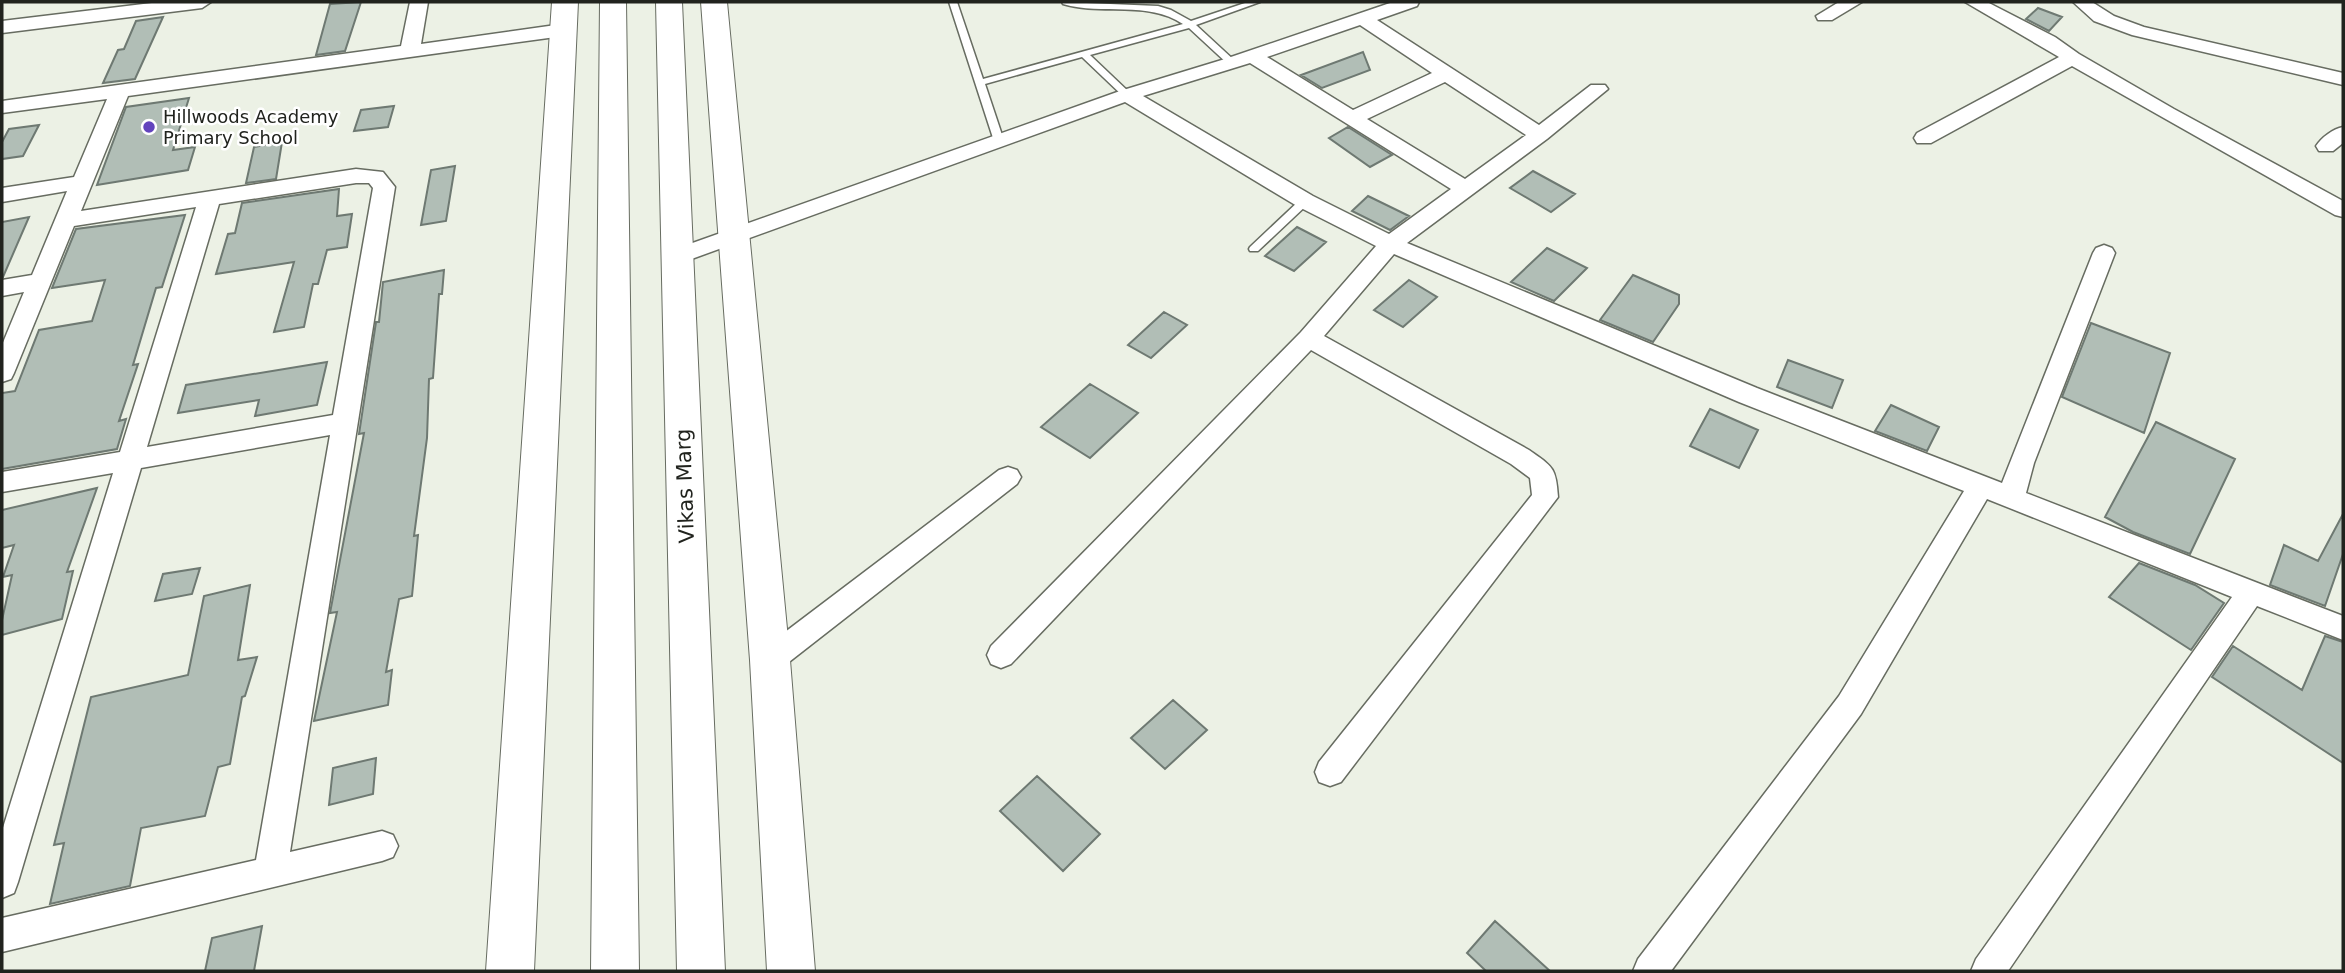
<svg xmlns="http://www.w3.org/2000/svg" width="2345" height="973" font-family="'DejaVu Sans',sans-serif">
	<style>
		.building { fill: #b1beb6; stroke: #6e7972; stroke-width: 2 }
		.lines { fill: none; stroke-linecap: round; stroke-linejoin: round }
		.lane-casing { stroke: #676c61; stroke-width: 3 }
		.street-casing { stroke: #676c61; stroke-width: 3 }
		.secondary-casing { stroke: #676c61; stroke-width: 2 }
		.lane { fill: #fff; fill-rule: evenodd }
		.street { fill: #fff; fill-rule: evenodd }
		.secondary { fill: #fff; fill-rule: evenodd }
		.poi-dot { fill: #6344bd; stroke: #fff; stroke-width: 2.5 }
		.labels { text-anchor: middle; stroke-width: 5; stroke-linejoin: round; paint-order: stroke }
		.far-poi-label { font-size: 18px; fill: #21231e; stroke: #fff; text-anchor: start }
		.street-label { font-size: 21px; fill: #21231e; stroke: #fff }
	</style>
	<rect width="100%" height="100%" fill="#ecf1e5"/>
	<path class="building" d="M361 2 345 51 316 55 330 4Z
		M2038 8 2062 17 2049 31 2026 19Z
		M163 17 135 79 103 83 118 50 124 49 136 21Z
		M1363 52 1370 70 1322 88 1301 75Z
		M189 98 173 150 195 147 188 170 97 185 126 107Z
		M394 106 388 127 354 131 361 110Z
		M39 125 23 156 2 159V142L9 129Z
		M1348 127 1392 155 1370 167 1329 138Z
		M282 142 276 179 246 183 254 147Z
		M455 166 446 221 421 225 431 170Z
		M1533 171 1575 194 1551 212 1510 188Z
		M339 189 337 216 352 214 347 247 327 250 318 284H313L304 327 274 332 294 262 216 274 228 234 235 233 242 203Z
		M1368 196 1409 216 1390 230 1352 211Z
		M185 215 162 287 156 288 133 365 138 364 119 421 126 419 117 449 2 469V393L15 391 39 330 92 321 105 280 52 288 76 229Z
		M29 217 3 277H2V222Z
		M1297 227 1326 242 1294 271 1265 256Z
		M1547 248 1587 268 1554 301 1511 282Z
		M444 270 442 294H439L433 378 429 379 427 438 414 536 418 535 412 596 399 599 386 672 392 670 388 705 314 721 337 612 330 613 364 433 359 434 376 322H379L383 282Z
		M1633 275 1679 295V304L1653 342 1600 320Z
		M1409 280 1437 297 1403 327 1374 310Z
		M1164 312 1187 325 1151 358 1128 345Z
		M2091 323 2170 353 2144 433 2062 397Z
		M1788 360 1843 380 1832 408 1777 387Z
		M327 362 317 405 255 416 259 400 178 413 186 385Z
		M1090 384 1138 413 1090 458 1041 427Z
		M1891 405 1939 427 1927 451 1875 431Z
		M1710 409 1758 430 1739 468 1690 446Z
		M2156 422 2235 459 2190 554 2133 532 2105 517Z
		M97 488 67 572 73 571 62 619 2 635V620L12 575 3 577 14 545 2 548V510Z
		M2343 514V554L2325 606 2270 585 2284 545 2318 561Z
		M2139 563 2195 585 2224 603 2191 650 2109 597Z
		M200 568 192 594 155 601 163 574Z
		M250 585 238 660 257 657 245 696 242 697 230 764 218 767 205 816 141 828 130 886 50 904 64 843 54 845 91 697 188 675 204 596Z
		M2325 636 2343 642V763L2212 677 2233 646 2302 690Z
		M1173 700 1207 730 1165 769 1131 738Z
		M376 758 373 794 329 805 333 768Z
		M1037 776 1100 834 1063 871 1000 811Z
		M1495 921 1550 971H1486L1467 953Z
		M262 926 254 971H205L212 938Z"/>
	<g class="lines">
		<defs>
			<path id="lane" d="M949 2H957L983 79 1183 24C1147 0 1103 16 1063 4L1062 2 1158 6 1171 10 1191 21 1248 2H1260L1196 25 1235 61V65H1229L1189 28 1090 55 1130 93V97H1124L1082 57 985 84 1004 141 999 144 994 141Z
				M1305 198 1310 201 1309 203 1258 251H1250L1249 249 1250 247 1301 199Z"/>
			<path id="street" d="M160 2H211L202 8 2 33V21Z
				M410 2H428L421 44 563 24 572 30 563 36 128 96 81 211 356 169 383 172 395 187 290 852 382 831 393 835 398 846 393 857 382 861 2 952V918L256 860 330 435 141 468 18 882 14 893 2 898V831L113 473 2 492V472L120 452 196 207 74 226 14 373 11 379 2 382V345L24 292 2 296V280L32 275 67 191 2 202V188L74 177 107 99 2 113V101L401 46ZM356 183H369L373 188 333 415 147 447 219 204Z
				M1393 2H1419L1417 6 1377 20 1539 125 1591 85H1605L1608 89 1547 139 1407 243 1757 388 2002 483 2093 253 2096 248 2104 245 2112 248 2115 253 2034 463 2026 493 2343 616V640L2257 606 2008 971H1971L1976 959 2232 597 1987 499 1861 714 1671 971H1633L1638 959 1839 696 1964 491 1739 402 1394 254 1324 336 1529 450C1553 467 1556 467 1558 497L1341 782 1330 786 1319 782 1315 772 1319 762 1532 495 1530 478 1511 464 1311 350 1011 664 1001 668 991 664 987 655 991 646 1301 332 1376 246 1297 206 1125 102 686 261 678 264 670 261 667 256 670 251 1120 91 1225 59ZM1360 25 1432 73 1353 110 1267 57ZM1250 63 1451 189 1389 234 1313 196 1143 96ZM1445 82 1526 135 1465 179 1367 119Z
				M1839 2H1862L1832 20H1818L1816 16Z
				M1965 2H1987L2055 37 2079 54 2174 109 2343 201V217L2335 215 2072 66 1931 143H1917L1914 138 1917 133 2059 57Z
				M2073 2H2092L2114 16 2144 27 2343 73V85L2132 35 2094 21Z
				M2343 127V143L2333 151H2319L2316 146C2322 137 2333 129 2343 127Z
				M1008 467 1017 470 1021 477 1017 484 780 669 770 673 760 669 755 660 760 651 999 470Z"/>
			<path id="secondary" d="M552 2H578L534 971H486Z
				M600 2H626L639 971H591Z
				M656 2H682L725 971H677Z
				M701 2H727L790 660 815 971H767L750 660Z"/>
		</defs>
		<use href="#lane" class="lane-casing"/>
		<use href="#street" class="street-casing"/>
		<use href="#secondary" class="secondary-casing"/>
		<use href="#lane" class="lane"/>
		<use href="#street" class="street"/>
		<use href="#secondary" class="secondary"/>
	</g>
	<circle class="poi-dot" cx="149" cy="127" r="7"/>
	<g class="labels">
		<g class="far-poi-label">
			<text x="163" y="123">Hillwoods Academy<tspan x="163" dy="21">Primary School</tspan></text>
		</g>
		<g class="street-label">
			<text transform="translate(685 486) rotate(-92)" y="7">Vikas Marg</text>
		</g>
	</g>
	<rect width="2345" height="973" fill="none" stroke="#21231e" stroke-width="7"/>
</svg>
